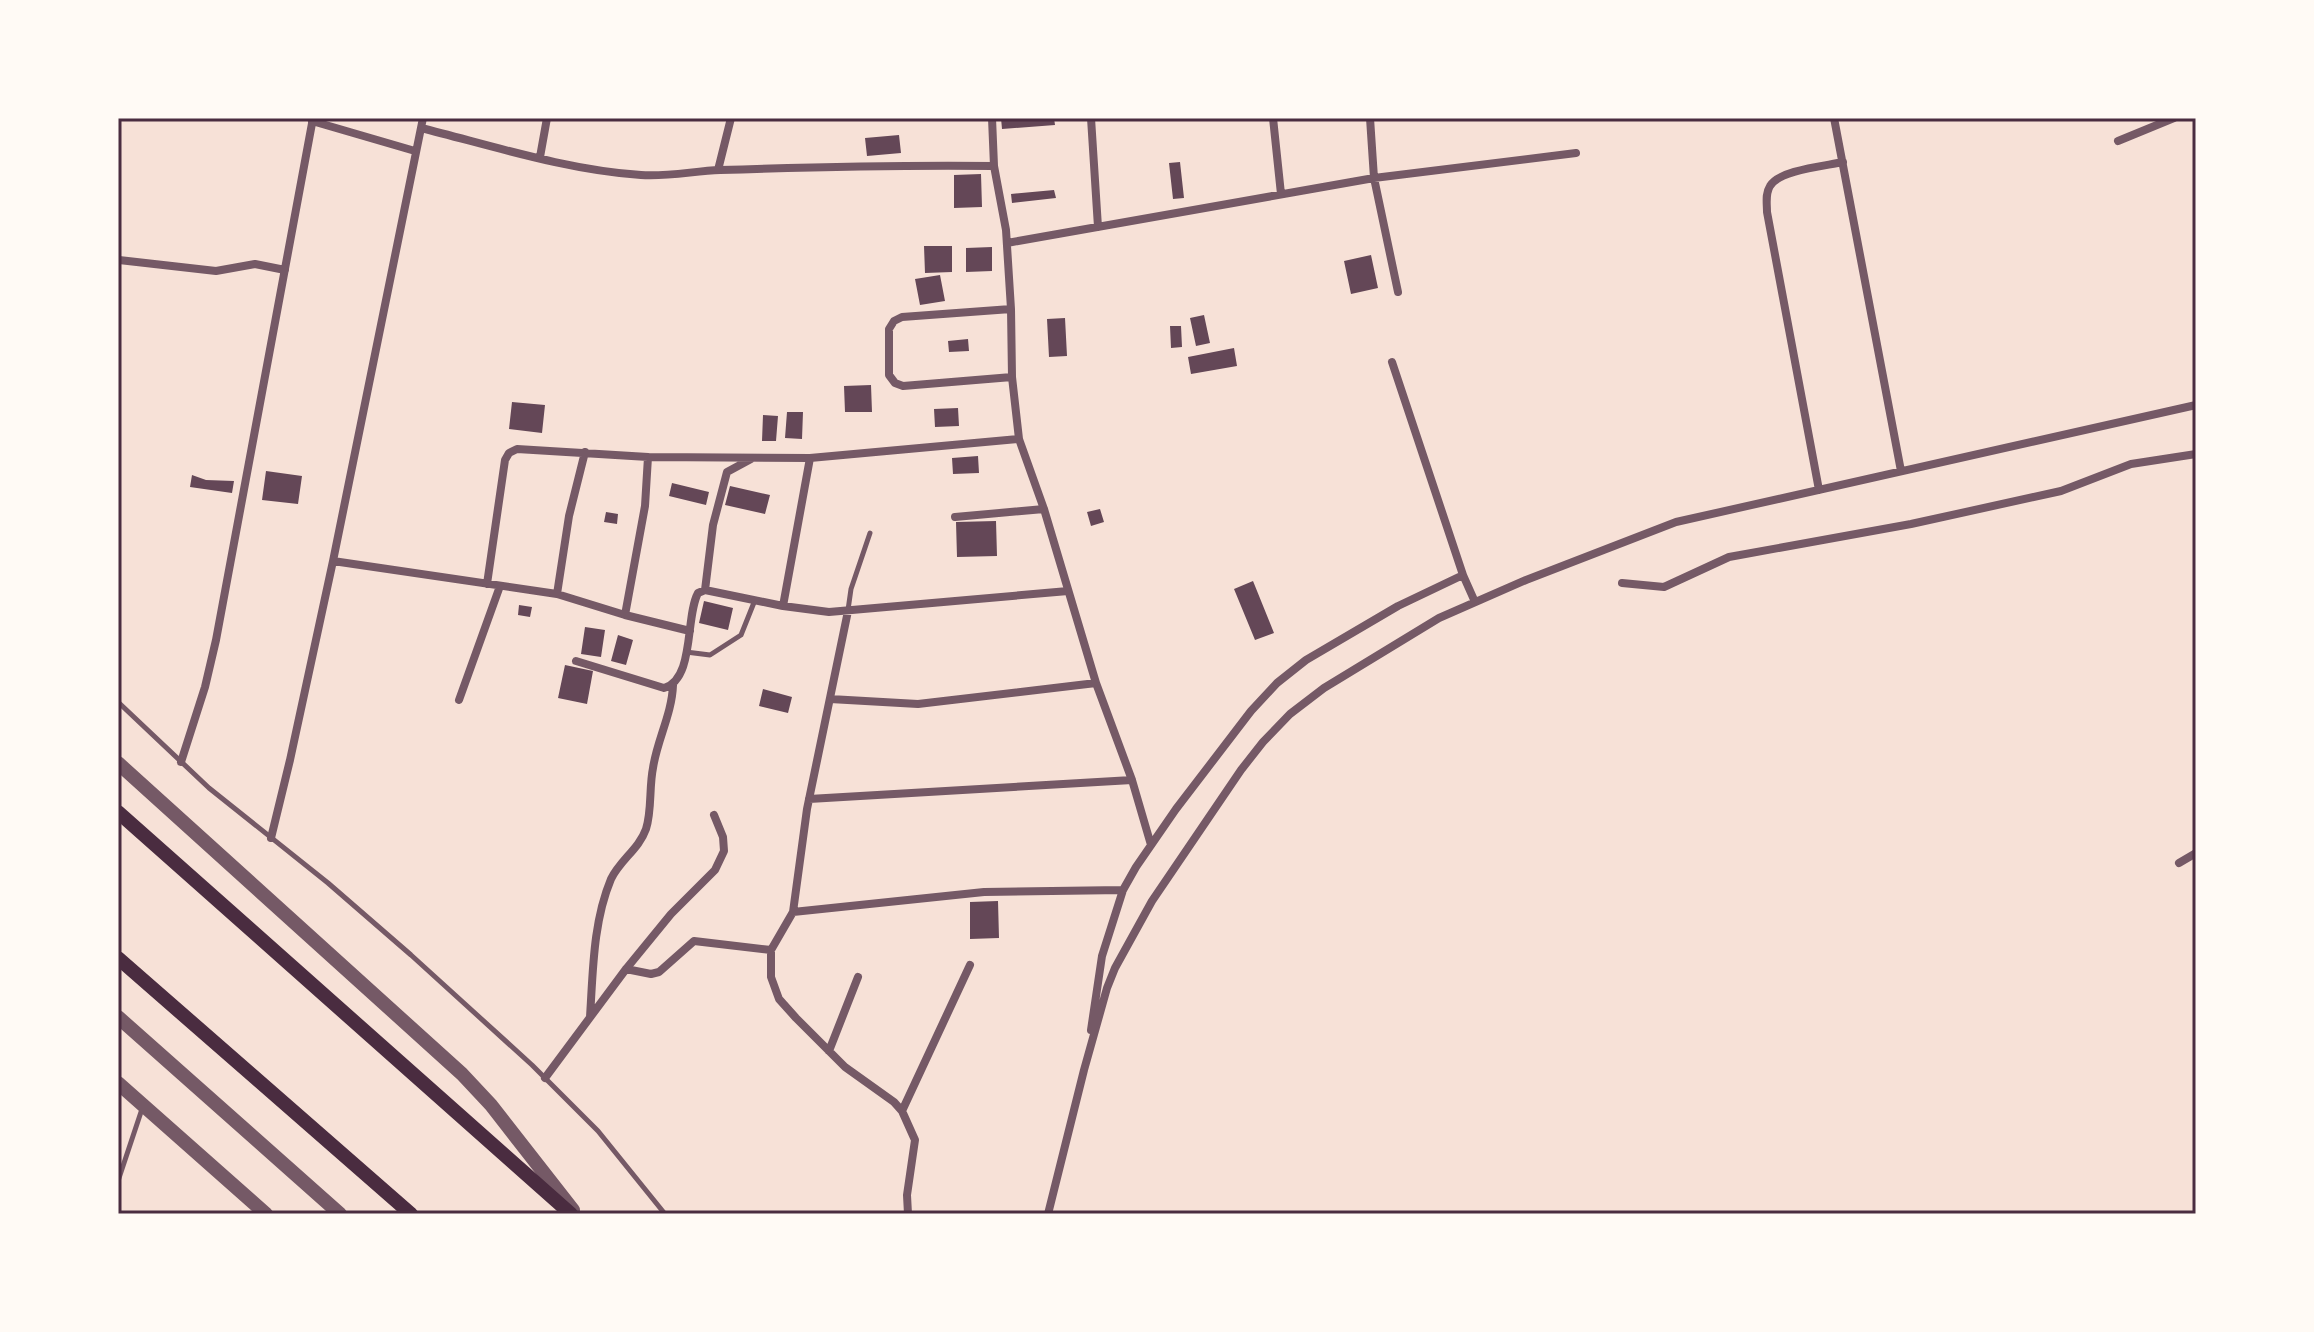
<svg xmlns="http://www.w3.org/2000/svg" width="2314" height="1332" font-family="Manrope,sans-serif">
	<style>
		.building { fill: #644757 }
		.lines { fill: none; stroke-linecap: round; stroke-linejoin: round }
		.service { stroke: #755966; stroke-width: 5 }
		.minor { stroke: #755966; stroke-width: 8 }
		.tertiary { stroke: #755966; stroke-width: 14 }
		.secondary { stroke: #4a2c40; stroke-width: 14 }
		.neatline { fill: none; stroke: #4a2c40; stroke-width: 3 }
	</style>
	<rect width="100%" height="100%" fill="#f7e1d7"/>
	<path class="building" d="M1001 118H1054L1055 125 1002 129Z
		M899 135 901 153 867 156 865 138Z
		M1180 162 1184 198 1173 199 1169 163Z
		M981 174 982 207 954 208V175Z
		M1054 190 1056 198 1012 203 1011 194Z
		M924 246H952V272L925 273Z
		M992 247V271L966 272V248Z
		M1371 255 1378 288 1351 294 1344 261Z
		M940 275 945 301 920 305 915 279Z
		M1204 315 1210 343 1196 346 1190 318Z
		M1065 318 1067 356 1049 357 1047 319Z
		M1170 326H1181L1182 347 1171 348Z
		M968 339 969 351 949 352 948 341Z
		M1234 348 1237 366 1191 374 1188 357Z
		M871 385 872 412H845L844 386Z
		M512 402 545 405 542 433 509 429Z
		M958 408 959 426 935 427 934 409Z
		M787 412H803L802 439 785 438Z
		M763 415 778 416 776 441H762Z
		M978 456 979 473 953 474 952 458Z
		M266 471 302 476 298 504 262 500Z
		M192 475 206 480 234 481 232 493 190 487Z
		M672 483 709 492 706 505 669 496Z
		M730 486 770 495 765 514 725 505Z
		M1100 509 1104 522 1091 526 1087 512Z
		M606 512 618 514 617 524 604 522Z
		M996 521 997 556 957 557 956 522Z
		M1253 581 1274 633 1255 640 1234 589Z
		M704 601 733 608 728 630 699 623Z
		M519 605 532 607 530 617 518 615Z
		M585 627 605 630 601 657 581 654Z
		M618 635 633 640 626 665 611 661Z
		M565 665 593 671 587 704 558 698Z
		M763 689 792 697 788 713 759 706Z
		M998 901 999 938 970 939V902Z"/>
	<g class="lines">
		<path class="service" d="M848 610 851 589 870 533
			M686 652 710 655 741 635 755 600
			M118 702 209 788 328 883 411 955 532 1065 598 1131 665 1214
			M118 1181 143 1106"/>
		<path class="minor" d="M992 118 994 166 1006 230 1011 309 1012 377 1019 439 1044 509 1096 683 1132 780 1151 845
			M1091 118 1098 227
			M1273 118 1281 194
			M1370 118 1374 178 1398 292
			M1834 118 1901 471
			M312 121 415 151
			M421 128C493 146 567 170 641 175 667 177 694 171 720 170 811 167 903 165 994 166
			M2118 141 2174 118
			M540 157 547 118
			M718 170 731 118
			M1007 243 1374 178 1576 153
			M119 260 216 271 255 264 285 270
			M1011 309 902 317 894 321 889 329V375L895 383 903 386 1012 377
			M1392 362 1463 575 1475 602
			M1819 490 1767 212C1767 203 1765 194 1770 186 1779 170 1825 166 1843 162
			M955 517 1044 509
			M333 561 557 594 625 615 690 631
			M1622 583 1664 587 1729 557 1911 524 2061 491 2131 464 2196 454
			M487 584 505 460 509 453 517 449 648 457 810 458 1019 439
			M705 590 713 525 727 472 751 459
			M557 594 569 516 585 452
			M783 606 810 458
			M848 611 807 809 793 912 771 950V977L779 999 796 1018 845 1067 894 1102 902 1111 915 1140 907 1195 908 1214
			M625 615 645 506 648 457
			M576 661 664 688C695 679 685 617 698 593L705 590 783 606 829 612 1068 591
			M830 699 918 704 1096 683
			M459 700 500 586
			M181 762 205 687 216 640 313 118
			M809 799 1132 780
			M271 838 290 760 333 561 423 118
			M2179 863 2196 853
			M793 912 984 892 1123 890
			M626 969 651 974 659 972 694 941 771 950
			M590 1017C593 971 593 922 611 879 620 860 639 849 646 829 652 811 649 787 653 768 657 740 672 714 673 685
			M1091 1030 1102 956 1123 890 1136 867 1176 809 1251 711 1277 683 1306 660 1398 606 1463 575
			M829 1051 858 977
			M545 1078 626 969 671 914 715 870 724 851 723 837 714 815
			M902 1111 970 965
			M1048 1214 1084 1070 1107 988 1115 968 1152 901 1241 770 1263 742 1290 714 1324 688 1439 618 1526 580 1676 522 2196 405"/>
		<path class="tertiary" d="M118 763 462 1074 491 1105 573 1210
			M118 1017 340 1214
			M118 1083 266 1214"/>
		<path class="secondary" d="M118 812 571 1214
			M118 958 411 1214"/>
	</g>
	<rect width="2314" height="1332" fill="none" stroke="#fffaf5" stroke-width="240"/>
	<rect x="120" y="120" width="2074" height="1092" class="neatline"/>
</svg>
